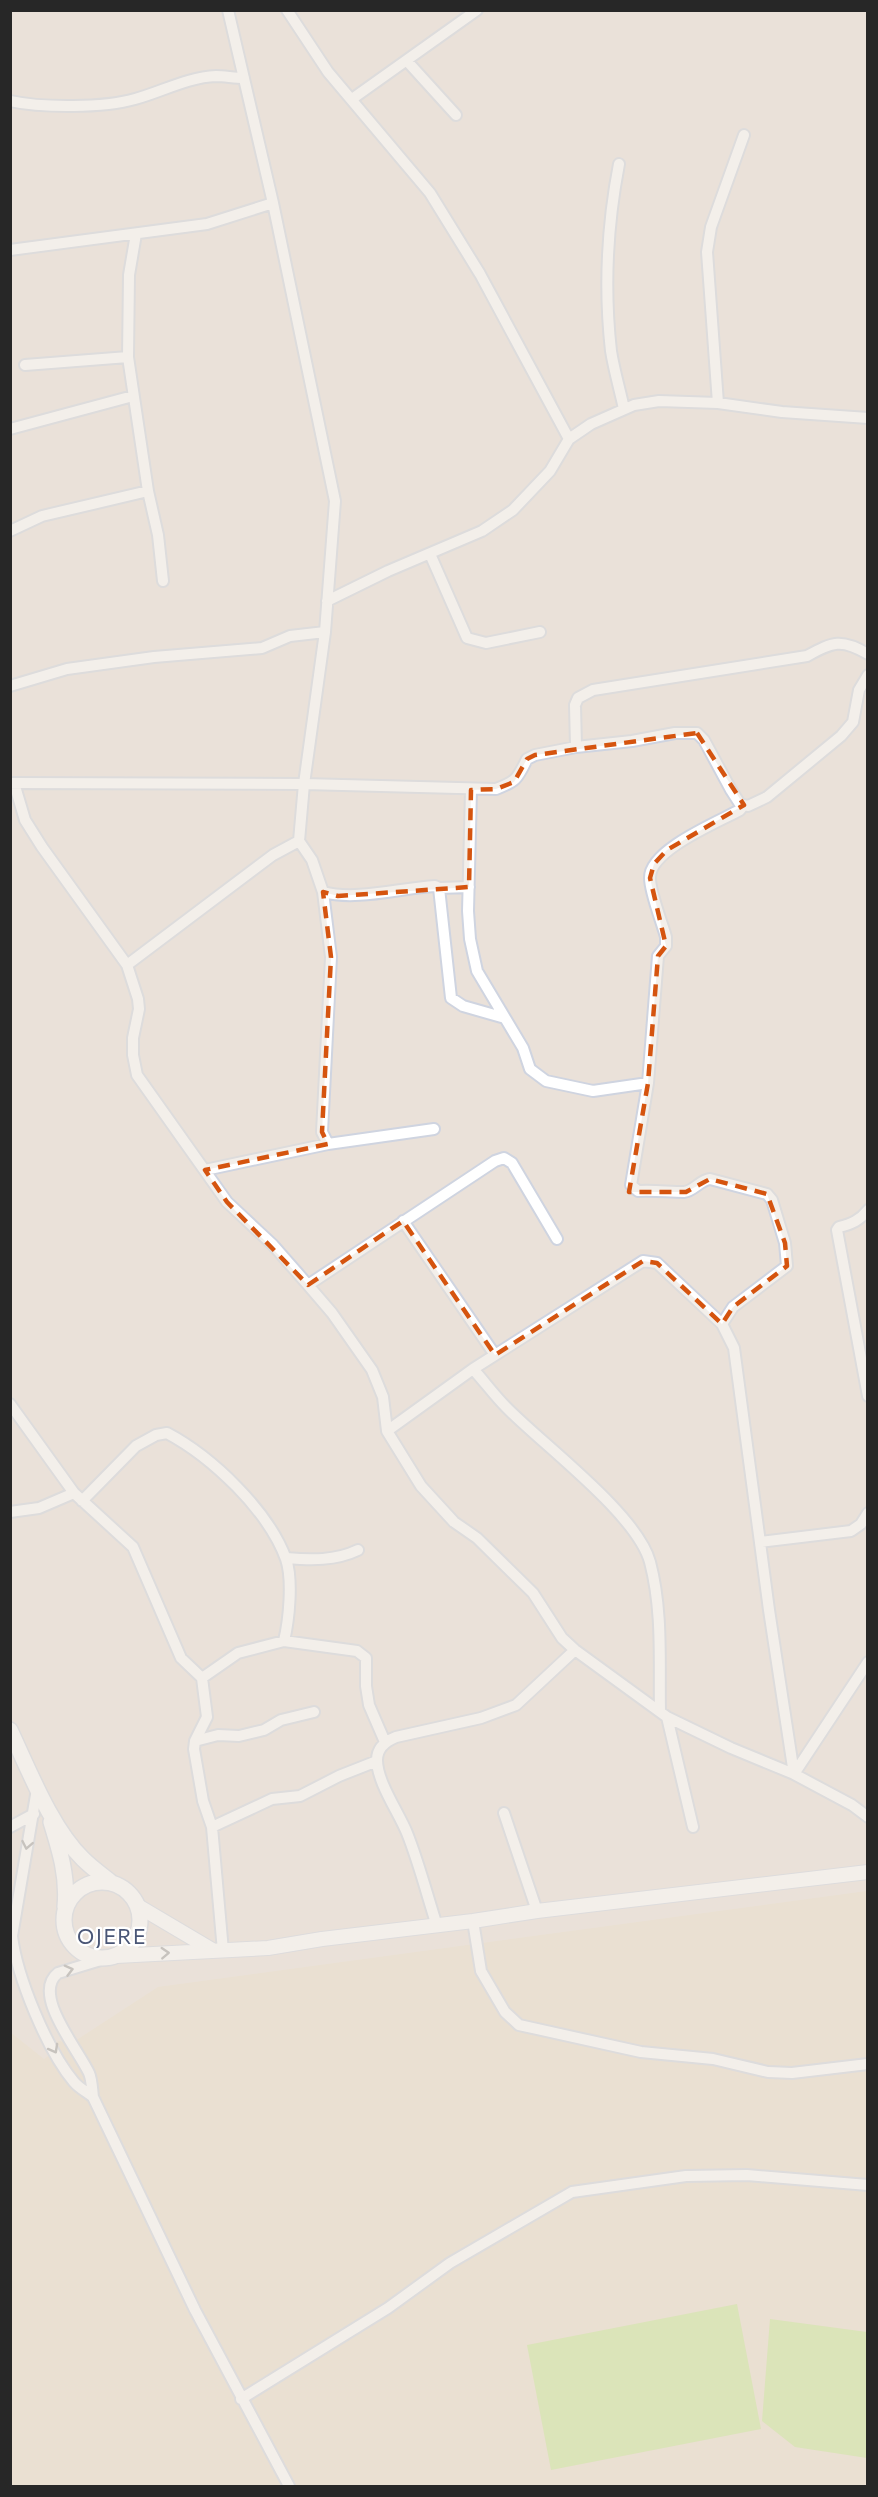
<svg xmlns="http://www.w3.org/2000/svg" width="878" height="2497" font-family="Commissioner,sans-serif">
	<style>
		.education { fill: #ebddc9 }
		.pitch { fill: #cae693 }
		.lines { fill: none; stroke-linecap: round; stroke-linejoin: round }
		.minor-casing { stroke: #cfd4e0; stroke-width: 14 }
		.tertiary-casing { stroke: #cfd4e0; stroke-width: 16 }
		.secondary-casing { stroke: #cfd4e0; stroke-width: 18 }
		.minor { stroke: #fff; stroke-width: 10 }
		.tertiary { stroke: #fff; stroke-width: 14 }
		.secondary { stroke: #fff; stroke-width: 15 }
		.oneway { stroke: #9e9e9e }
		.marked { fill: none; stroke: #d5540f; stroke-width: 4.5; stroke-dasharray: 12 8; stroke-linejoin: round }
		.labels { text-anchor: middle; stroke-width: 4.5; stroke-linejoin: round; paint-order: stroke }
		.quarter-label { font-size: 21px; letter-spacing: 1.5px; fill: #4a5676; stroke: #fff }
	</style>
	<rect width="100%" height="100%" fill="#eae1d9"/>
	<path class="education" d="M867 1891V2486H11L10 2032 44 2059 55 2051 58 2041 72 2043 158 1987Z"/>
	<path class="pitch" d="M737 2304 761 2429 551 2470 527 2345Z
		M770 2319 867 2332V2458L795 2447 762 2421Z"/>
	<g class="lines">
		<defs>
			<path id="minor" d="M287 10 328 72 430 193 480 274 569 439
				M407 61 456 115
				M352 99 477 10
				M10 101C42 108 104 108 135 99 161 92 188 77 216 76 225 76 234 78 244 78
				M619 164C607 226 604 288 611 351 614 370 620 390 624 409
				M10 250 207 224 273 203
				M25 365 128 357
				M718 403 707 252 711 227 744 135
				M10 429 133 396
				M148 491 158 535 163 581
				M10 531 42 516 148 491 128 357 129 275 136 234
				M430 554 467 638 486 643 540 632
				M327 601 388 571 482 531 513 510 550 471 569 439 591 424 634 405 659 401 718 403 782 412 868 418
				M10 686 67 669 154 657 262 648 290 636 325 632
				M576 747 632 741 675 733H697L704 740 731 790 740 804 748 806 767 797 841 736 853 722 859 690 868 675
				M10 783 304 784 496 789C517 781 517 779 527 759L535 755 576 747 575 705 578 698 593 690 807 656C833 642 841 638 868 654
				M14 783 25 820 42 847 127 965 138 999 139 1009 133 1038V1055L137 1075 227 1202 273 1245 308 1285 332 1313 372 1370 383 1397 387 1431 421 1486 454 1522 477 1538 533 1593 562 1638 575 1650 667 1717 731 1748 794 1774 852 1805 868 1817
				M471 790 468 911 470 939 477 971 523 1048 530 1069 546 1081 593 1091 648 1083
				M299 841 312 860 323 892 331 957 322 1132 328 1144 434 1129
				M439 888 469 887
				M323 892C356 901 400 888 435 886L439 888 451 998 463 1006 505 1018
				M127 965 273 855 299 841 304 784 325 632 335 501 273 203 228 10
				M205 1170 328 1144
				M868 1210C860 1220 852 1224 839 1227L837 1230 868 1396
				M403 1221 495 1355
				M308 1285 495 1161 504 1158 512 1163 557 1239
				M722 1324 733 1307 787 1266 785 1243 772 1200 767 1194 710 1179C700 1180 694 1191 684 1192 669 1192 654 1190 638 1191L631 1185 648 1083 658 956 666 946V937C662 922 650 893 650 878 649 850 718 822 740 810L744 805
				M473 1369C484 1381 494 1395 506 1407 543 1445 637 1514 650 1562 663 1611 659 1663 660 1712
				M10 1404 74 1493 133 1547 181 1658 202 1678 207 1717 195 1741 194 1749 203 1801 212 1827 223 1951
				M387 1431 473 1369 643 1261 657 1263 722 1324 734 1348 769 1610 794 1774
				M82 1501 136 1446 156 1435 167 1433C212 1457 268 1510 286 1559 293 1580 289 1620 284 1641
				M10 1512 39 1508 74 1493
				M760 1542 851 1531 861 1524 868 1513
				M286 1558C311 1560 335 1561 358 1550
				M202 1678 238 1653 284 1641 357 1651 366 1658V1686L369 1705 385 1742
				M667 1717 693 1827
				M195 1741 218 1735 239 1736 264 1730 281 1720 314 1712
				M794 1774 868 1662
				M37 1789 12 1936C17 1977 47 2050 74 2082 79 2088 87 2092 93 2097
				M504 1813 537 1911
				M10 1827 34 1814
				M212 1827 272 1799 300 1796 339 1776 377 1761
				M473 1921 481 1971 505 2012 519 2025 641 2052 713 2059 768 2072 792 2073 868 2064
				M437 1926C427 1895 419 1863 407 1833 399 1813 377 1782 377 1760 377 1748 386 1741 396 1737L481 1718 516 1705 575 1650
				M104 1959 58 1973C31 1994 78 2049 89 2073 92 2080 92 2089 93 2097L195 2310 289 2486
				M241 2399 388 2308 450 2263 572 2192 686 2176 747 2175 868 2185"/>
			<path id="tertiary" d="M138 1906 214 1951
				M116 1956 268 1948 322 1939 473 1921 537 1911 868 1872"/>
			<path id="secondary" d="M10 1730C29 1770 51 1828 83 1859 92 1868 102 1875 112 1883
				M51 1822C60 1851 68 1877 65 1907
				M64 1920a38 38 0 1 1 76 0a38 38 0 1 1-76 0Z"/>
		</defs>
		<use href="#minor" class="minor-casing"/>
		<use href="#tertiary" class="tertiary-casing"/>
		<use href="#secondary" class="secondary-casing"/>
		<use href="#minor" class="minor"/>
		<use href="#tertiary" class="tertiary"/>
		<use href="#secondary" class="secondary"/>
	</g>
	<defs><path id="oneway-chevron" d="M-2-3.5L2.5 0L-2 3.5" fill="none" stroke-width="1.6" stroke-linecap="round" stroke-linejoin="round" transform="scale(1.5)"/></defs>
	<g class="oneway">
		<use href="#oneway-chevron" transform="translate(27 1845) rotate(101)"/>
		<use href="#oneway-chevron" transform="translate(165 1953) rotate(-3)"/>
		<use href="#oneway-chevron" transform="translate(69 1970) rotate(-15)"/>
		<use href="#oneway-chevron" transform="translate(54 2049) rotate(61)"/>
	</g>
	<path d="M0 0H878V2497H0ZM697 733 744 805 667 850 654 864 650 878 666 946 658 956 648 1083 629 1192H686L710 1179 767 1194 785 1243 787 1266 733 1307 722 1324 657 1263 643 1261 495 1355 403 1221 308 1285 227 1202 205 1170 328 1144 322 1132 331 957 323 892 338 896 469 887 471 790 496 789 514 782 527 759 535 755Z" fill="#eae1d9" fill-opacity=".55" fill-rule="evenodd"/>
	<path class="marked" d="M697 733 744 805 667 850 654 864 650 878 666 946 658 956 648 1083 629 1192H686L710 1179 767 1194 785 1243 787 1266 733 1307 722 1324 657 1263 643 1261 495 1355 403 1221 308 1285 227 1202 205 1170 328 1144 322 1132 331 957 323 892 338 896 469 887 471 790 496 789 514 782 527 759 535 755Z"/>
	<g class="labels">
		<g class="quarter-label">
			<text x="112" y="1944">OJERE</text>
		</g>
	</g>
	<rect width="878" height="2497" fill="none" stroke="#272727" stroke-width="24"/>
</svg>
